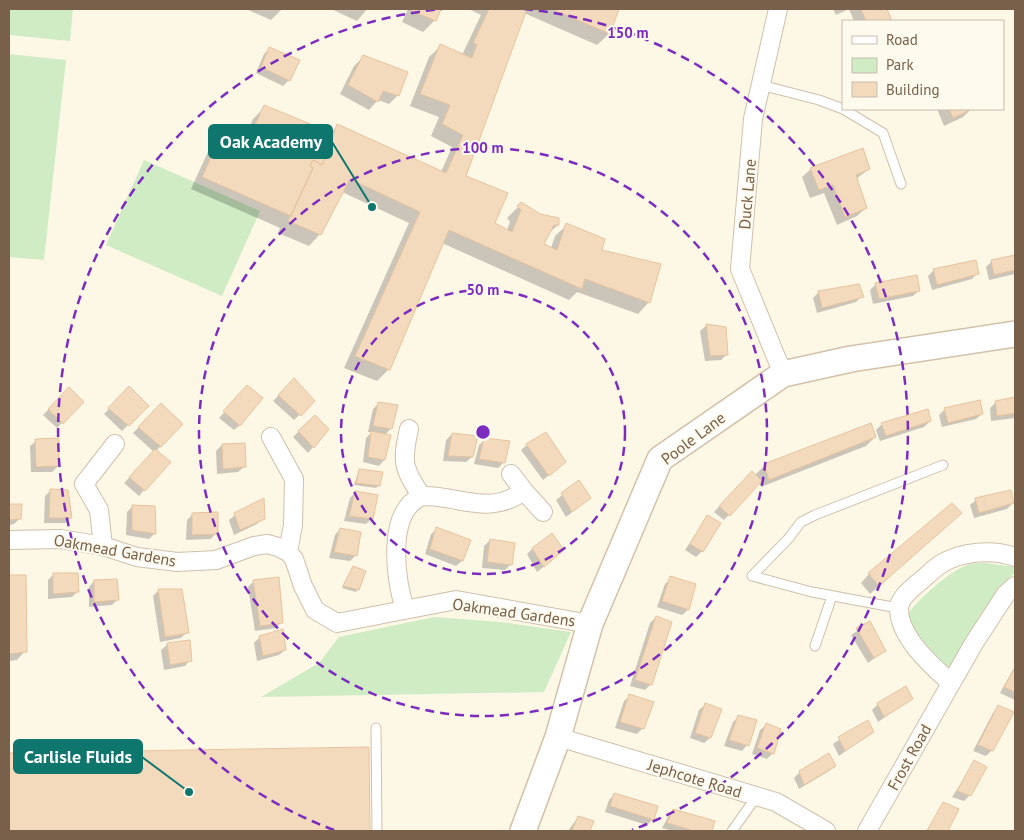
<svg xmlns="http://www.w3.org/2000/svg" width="1024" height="840" font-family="'PT Sans',sans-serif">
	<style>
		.green { fill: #cfecc4 }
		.shadow { fill: #0003 }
		.building { fill: #f4dabd; stroke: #e7c39d }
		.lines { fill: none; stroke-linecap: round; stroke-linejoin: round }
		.lane-casing { stroke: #d0c0ac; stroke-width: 11 }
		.street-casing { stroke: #d0c0ac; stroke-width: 20 }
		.secondary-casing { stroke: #d3c1a9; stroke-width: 28 }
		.lane { stroke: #fff; stroke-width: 9 }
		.street { stroke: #fff; stroke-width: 18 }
		.secondary { stroke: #fff; stroke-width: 25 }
		.ring { fill: none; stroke: #7b2cbf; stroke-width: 2.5; stroke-dasharray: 9 6 }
		.labels { text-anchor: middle; stroke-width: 4; stroke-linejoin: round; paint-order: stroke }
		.street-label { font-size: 16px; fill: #78604a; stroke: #fffaee }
		.centre { fill: #7b2cbf; stroke: #fffaee; stroke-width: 2.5 }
		.ring-label { font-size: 15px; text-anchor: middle; font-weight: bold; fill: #7b2cbf; stroke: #fffaee; stroke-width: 4; stroke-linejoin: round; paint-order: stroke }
		.leader { fill: none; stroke: #0f766e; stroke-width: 2 }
		.callout-dot { fill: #0f766e; stroke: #fffaee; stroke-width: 2 }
		.callout { fill: #0f766e; stroke: #0f766e; stroke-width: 2 }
		.callout-label { font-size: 18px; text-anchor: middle; font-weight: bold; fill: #fff }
	</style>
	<rect width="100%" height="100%" fill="#fdf7e6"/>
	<path class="green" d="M9 9H73L70 41 9 35Z
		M9 54 66 60 44 260 9 257Z
		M144 160 260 211 222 296 106 245Z
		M986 563 1015 567V572L996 593 983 612 952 665 947 669C931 657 913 633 908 614 919 598 952 569 970 564 975 563 981 563 986 563Z
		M434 617 501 622 571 632 544 692 261 697 319 663 339 637Z"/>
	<path class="shadow" d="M246 9H282L271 20Z
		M331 9H367L357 21Z
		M408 9H440L435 20 423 32 402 22Z
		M469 9H618L609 34 597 45 524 13 465 177 493 223 507 230 510 222 507 218 521 204 558 225 547 235 543 244 551 248 555 236 567 225 600 251 649 302 638 314 577 292 569 300 442 243 389 369 377 381 344 368 409 223 342 192 320 234 309 246 278 233 280 228 191 189 212 143 224 132 244 139 253 119 265 107 325 140 337 126 441 172 452 147 431 136 439 117 410 106 429 57 441 46 462 55 481 15Z
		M833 9H886L891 21H854L849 9 836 15Z
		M270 48 289 80 283 86 256 73 264 54Z
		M363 57 398 95 389 104 378 100 369 110 340 94 354 66Z
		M937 109H971L963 117 944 126Z
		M811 169H869L856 179 866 208 857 216 837 225 824 193 810 198 802 177Z
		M1015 257V274L989 280 986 267 992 261Z
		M934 270 977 273 972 279 932 290 928 276Z
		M876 284 919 290 913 296 873 304 870 290Z
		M819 292 862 296 856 302 817 313 813 298Z
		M706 326 725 328 727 354 721 360 705 361 700 331Z
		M294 380 314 401 294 420 273 401Z
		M129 388 147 406 122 431 104 414Z
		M69 389 82 402 57 428 43 415Z
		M242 393 240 425 234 430 219 418Z
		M1015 399V418L991 421 990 408 996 402Z
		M379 403 391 428 385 435 384 460 379 466 363 462 366 438 372 432H368L373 409Z
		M161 405 182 424 156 451 144 490 139 496 124 483 154 452 133 433Z
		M945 409 982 414 976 419 942 427 939 415Z
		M315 416 328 429 308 453 293 437Z
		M930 421 924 427 880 441 876 430 882 424Z
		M452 434 472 457 466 462 443 461 446 440Z
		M875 437 866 446 761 487 759 483 724 520 714 512 752 472 755 475 765 465Z
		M485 439 504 462 498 468 474 464 479 445Z
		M36 441 58 466 52 472H31L30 446Z
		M222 445 244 467 238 472 217 474 216 451Z
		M527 445 559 467 543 480 521 450Z
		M359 470 379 485 376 488 354 485Z
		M579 482 590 498 566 517 556 500Z
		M51 490 71 518 65 523H44L45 496Z
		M356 492 372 518 366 524 344 521 350 498Z
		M976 500 1013 503 1007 509 974 518 970 505Z
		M20 505V518L14 524 9 525V506Z
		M133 506 155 533 149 539 126 535 127 512Z
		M193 514 216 533 211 539 186 540 187 520Z
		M235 515 263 518 257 524 234 535 229 520Z
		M707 517 702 551 696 557 685 550Z
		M952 521 870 594 861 583 869 574Z
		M340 529 356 555 350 561 329 558 335 535Z
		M437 529 462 561 456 566 425 554 431 534Z
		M490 540 511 564 505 570 482 568 484 546Z
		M532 549 557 556 537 572 527 554Z
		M353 567 358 589 356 592 342 588Z
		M54 574 78 591 72 597 48 599V580Z
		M9 576H25V651L17 660 9 661Z
		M671 578 688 610 682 615 657 607 665 584Z
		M94 581 118 599 112 605 89 607V587Z
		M254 581 281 622 276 628 255 631 248 587Z
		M159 590 187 632 181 638 160 642 153 596Z
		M656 617 651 684 645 690 630 686 650 623Z
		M869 623 884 651 868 663 851 635Z
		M260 637 285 650 279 655 257 661 254 643Z
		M188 642 190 660 185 666 164 670 161 650 167 645Z
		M1015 666V700L1000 693Z
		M630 696 643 728 637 734 615 728 624 701Z
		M911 699 878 722 872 710 878 704Z
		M705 705 721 710 710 738 704 743 690 738 699 710Z
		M998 707 992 750 986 756 973 751 993 713Z
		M739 716 747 745 742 751 724 746 733 722Z
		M867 721 872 732 839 756 833 744Z
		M766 725 773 753 767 759 752 754 760 730Z
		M368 748 369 831H9V754Z
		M975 762 970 795 964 801 952 797Z
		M835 766 829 771 799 789 794 778 800 772Z
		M615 794 653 819 647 825 605 812 609 800Z
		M944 804 957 810 946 831H926Z
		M673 811 714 822 711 831H672L662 828 668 817Z
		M578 817 592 822 589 831H568Z"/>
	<path class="building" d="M413 9H441L436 21 412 11Z
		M489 9H527L466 176 508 193 495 223 512 232 521 210 517 206 521 202 540 214 559 218V225H554L544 244 557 250 566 223 605 239 602 250 661 264 650 303 585 279 582 289 449 230 390 370 355 356 420 212 350 179 321 235 288 221 313 168 310 166 313 160 322 165 337 124 446 173 463 135 442 124 450 105 420 94 440 44 472 58 477 44 473 43Z
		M552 9H619L610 34Z
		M861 9H887L892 21H866Z
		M269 47 300 60 290 81 261 67Z
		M363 55 408 72 399 96 383 91 378 102 348 85Z
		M264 105 315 126V134L331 141 322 165 313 160 310 166 313 168 291 216 202 177 223 130 249 139Z
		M949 109H972L953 118Z
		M863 148 870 169 856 175 867 208 845 217 833 185 819 190 810 168Z
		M1015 255V270L994 275 991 260Z
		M976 260 979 274 937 285 933 269Z
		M917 275 920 291 879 299 875 283Z
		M859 284 864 297 822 308 818 291Z
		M706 324 726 327 728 355 710 356Z
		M294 378 315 401 301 416 278 395Z
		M247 385 263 398 240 426 223 411Z
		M129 386 149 406 129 426 108 408Z
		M69 387 84 402 63 424 48 409Z
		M1015 397V413L997 416 995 401Z
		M980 400 983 414 948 423 944 408Z
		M378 402 398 405 392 429 373 426Z
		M161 403 183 424 161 447 138 427Z
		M928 409 931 421 886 436 881 423Z
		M315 415 329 429 314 448 298 431Z
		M871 423 876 437 769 480 764 464Z
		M371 431 391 435 385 460 368 457Z
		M546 432 566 462 549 476 526 444Z
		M452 433 478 436 473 457 448 456Z
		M59 438V466L36 467 35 439Z
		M484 438 510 441 505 463 479 459Z
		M245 443 246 467 223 469 222 444Z
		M155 449 171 462 145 491 129 477Z
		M359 469 383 472 380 486 356 483Z
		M752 471 762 481 730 516 719 506Z
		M579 480 591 498 572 512 561 493Z
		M50 489 68 490 72 518H49Z
		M1011 490 1014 503 979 513 975 498Z
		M355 491 378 495 373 519 349 516Z
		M264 498 265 519 240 530 234 513Z
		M952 503 962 513 879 586 868 573Z
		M9 504H22L21 519 9 520Z
		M132 505 155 506 156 534 132 530Z
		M218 512V534L192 535V513Z
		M707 515 721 523 703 552 690 544Z
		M436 527 471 540 463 561 430 549Z
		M340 528 361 532 357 556 334 552Z
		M552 533 564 550 544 567 532 548Z
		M490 539 515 543 512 565 487 562Z
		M353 566 366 571 359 590 343 586Z
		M53 573H78L79 592 53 594Z
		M9 575H26L27 652 9 654Z
		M670 576 696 584 689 610 662 601Z
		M279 577 283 623 260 626 253 580Z
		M117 579 119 600 94 602V580Z
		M158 589H182L189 633 165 637Z
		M656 616 672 622 652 685 635 680Z
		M870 621 886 651 874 658 856 628Z
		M283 629 286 650 263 656 259 636Z
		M190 640 192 661 170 665 167 643Z
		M1015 668V692L1004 687Z
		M906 686 913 699 884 717 877 703Z
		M629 694 654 702 644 729 620 722Z
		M705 703 722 709 711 738 695 733Z
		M998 705 1014 712 993 751 978 745Z
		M738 715 757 720 749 746 729 740Z
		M868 720 874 732 845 751 838 737Z
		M766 723 781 729 774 754 757 748Z
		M369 747 370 831H9V753Z
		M829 753 836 766 804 785 799 771Z
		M974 760 987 767 971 796 957 791Z
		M614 793 658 806 654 820 610 806Z
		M943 802 959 809 948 831H927Z
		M673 809 715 821 712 831H695L667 823Z
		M578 816 594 821 590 831H572Z"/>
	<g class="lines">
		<defs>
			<path id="lane" d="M761 85 819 100 843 109
				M843 109 883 133 901 184
				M790 537 752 576 812 592 898 608
				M788 539 801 522 815 515 943 465
				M815 646 832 596
				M376 728 377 831
				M732 831 757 796"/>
			<path id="street" d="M778 9 753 119 740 269 783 374
				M409 429C402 460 402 469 422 496
				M271 437 294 479 293 525 288 552
				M524 491 543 512
				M9 540 61 539 103 546 137 557 177 562 216 560 254 546 267 544 278 547 288 552 294 559 303 586 315 610 337 623 456 600 590 624
				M103 546 99 510 84 484 115 444
				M405 610C396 580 385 512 422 496 460 495 488 517 524 491L511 474
				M951 683C932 666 900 638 899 610 898 599 910 590 918 583 926 577 933 569 941 564 962 551 993 549 1015 557
				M558 737 776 802 826 831
				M867 831 974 643 1006 594 1015 586"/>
			<path id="secondary" d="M523 831 558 737 590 624 660 459 783 374 851 359 1015 334"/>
		</defs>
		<use href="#lane" class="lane-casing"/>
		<use href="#street" class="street-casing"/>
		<use href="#secondary" class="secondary-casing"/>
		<use href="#lane" class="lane"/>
		<use href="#street" class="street"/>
		<use href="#secondary" class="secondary"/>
	</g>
	<g class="ring">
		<circle cx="483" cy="432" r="142"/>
		<circle cx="483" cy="432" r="284"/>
		<path d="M334 830A425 425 0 0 1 442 9M524 9A425 425 0 0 1 632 830"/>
	</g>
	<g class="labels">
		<g class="street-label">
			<text transform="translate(747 194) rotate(-85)" y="6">Duck Lane</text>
			<text transform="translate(693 438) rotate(-37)" y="6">Poole Lane</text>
			<text transform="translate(115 550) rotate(10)" y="6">Oakmead Gardens</text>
			<text transform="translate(514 612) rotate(8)" y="6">Oakmead Gardens</text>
			<text transform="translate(909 757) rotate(-61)" y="6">Frost Road</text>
			<text transform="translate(695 778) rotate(17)" y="6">Jephcote Road</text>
		</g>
	</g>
	<circle cx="483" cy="432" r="8" class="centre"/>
	<g class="ring-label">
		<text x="628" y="38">150 m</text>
		<text x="483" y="153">100 m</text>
		<text x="483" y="295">50 m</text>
	</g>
	<path class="leader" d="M372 207L332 142M189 792L142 757"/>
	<g class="callout-dot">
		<circle cx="372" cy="207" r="5"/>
		<circle cx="189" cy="792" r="5"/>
	</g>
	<g class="callout">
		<rect x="209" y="125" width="123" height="33" rx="5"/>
		<rect x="14" y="740" width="128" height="33" rx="5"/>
	</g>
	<g class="callout-label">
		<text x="271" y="148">Oak Academy</text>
		<text x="78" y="763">Carlisle Fluids</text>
	</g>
	<rect width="1024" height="840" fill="none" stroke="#78604a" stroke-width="20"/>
	<rect x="842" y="20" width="162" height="90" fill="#fffaee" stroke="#c9bcac"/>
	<rect x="852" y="36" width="25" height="8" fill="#ffffff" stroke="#c9bcac"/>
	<text x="886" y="45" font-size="15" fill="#78604a">Road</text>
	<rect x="852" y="58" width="25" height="15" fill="#cfecc4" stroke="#c9bcac"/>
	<text x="886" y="70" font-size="15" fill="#78604a">Park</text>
	<rect x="852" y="82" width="25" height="15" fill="#f4dabd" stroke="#c9bcac"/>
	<text x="886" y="95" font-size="15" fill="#78604a">Building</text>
</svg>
